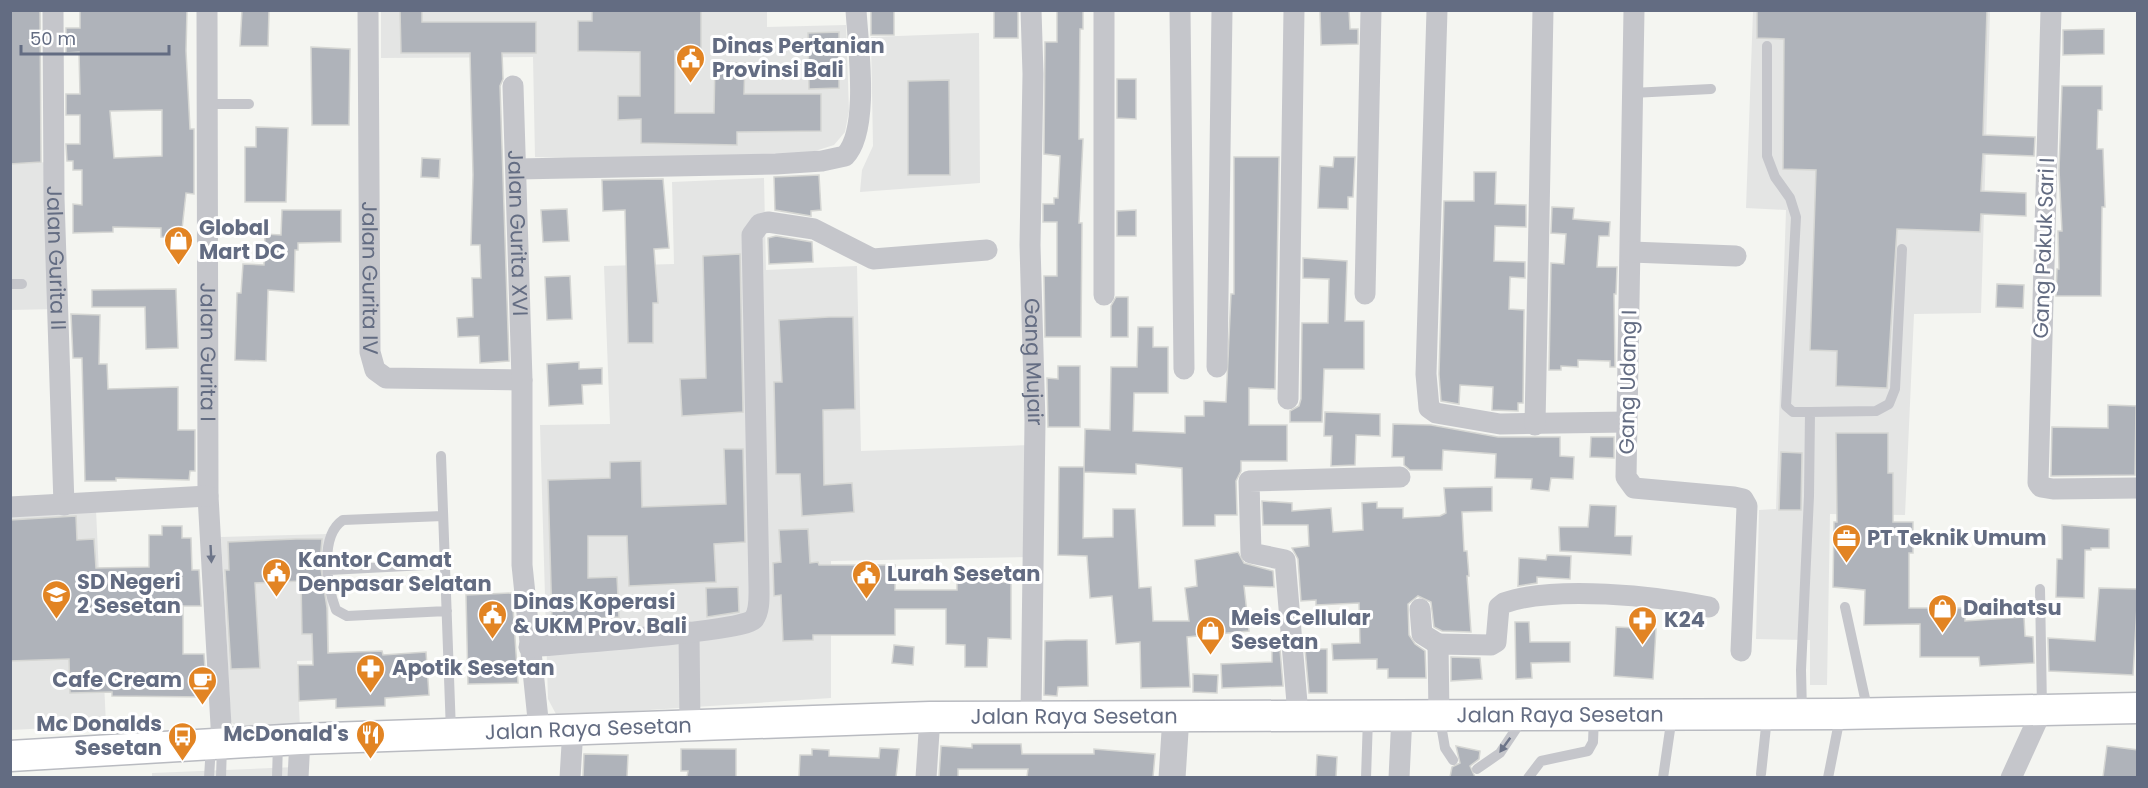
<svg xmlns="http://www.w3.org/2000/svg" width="2148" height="788" font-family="Poppins,sans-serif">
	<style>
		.built { fill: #e4e5e4 }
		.building { fill: #afb3ba; stroke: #d5d6d3; stroke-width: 1.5; fill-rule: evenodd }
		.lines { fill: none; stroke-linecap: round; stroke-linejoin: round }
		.secondary-casing { stroke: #b9bbc1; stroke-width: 33 }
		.service { stroke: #c5c6cb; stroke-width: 10 }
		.minor { stroke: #c5c6cb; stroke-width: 21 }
		.tertiary { stroke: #c5c6cb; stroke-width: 27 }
		.secondary { stroke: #fff; stroke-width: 30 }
		.oneway { fill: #6d7589 }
		.labels { text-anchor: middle; stroke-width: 6; stroke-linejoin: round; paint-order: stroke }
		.poi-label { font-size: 21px; font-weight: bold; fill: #636c82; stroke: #fff; text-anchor: start }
		.street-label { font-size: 21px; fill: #636c82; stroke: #fff }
	</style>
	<rect width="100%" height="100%" fill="#f4f5f1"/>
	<path class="built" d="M381 11H767V27L846 25 849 111 845 132 834 145 815 151 750 163 535 157 533 57 381 58Z
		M1753 11H1990L1981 313 1914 314 1905 515 1830 514 1827 685H1810V640L1756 639 1759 510 1776 509 1786 210 1746 208Z
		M979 33 980 183 860 192 862 170 873 146 871 37Z
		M49 162 56 309 11 310V164Z
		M764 178 766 270 857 266 861 451 1030 445 1031 557 831 561V698L557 716 548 699 540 425 610 424 604 266 674 264 672 182Z
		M96 510 106 725 11 730V515Z
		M328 534 329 660 297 661 300 729 240 730 231 722 221 537Z
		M296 767 295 777 152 778V773Z"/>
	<path class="building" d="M10 10H40L41 162 10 164Z
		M80 10H187L186 51 190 129H194V194L186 193 181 238 161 237V228L113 227V232L73 233V204L82 205V170H73V161H67L66 144H80V115H66V94H80L79 52 66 53V28H80ZM162 110V156L114 158 110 111Z
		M242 10H269L268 46H240Z
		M400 10H422V22H536V53H502L503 79 500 86 509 361 480 363 479 336 458 337 457 318 473 317 472 278H481L480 245H471L473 175 470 53H401Z
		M592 10H701V51H675V113H714L715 62 745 63 744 94H821V131L737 132V145L641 143V119L618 120V96H640V52L578 51V21H592Z
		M871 10H894V35H871Z
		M994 10H1018V38H994Z
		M1057 10H1083V29H1080L1079 139H1083L1079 223H1082L1081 337H1045L1044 276H1057V222H1043V204H1054V198H1058L1060 156 1044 154 1045 42H1057Z
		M1320 10H1349L1350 29H1358V44L1321 45Z
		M1757 10H1987L1983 135 2035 137 2034 156 1983 154 1981 191 2026 193V216L1981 214 1980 232 1897 229 1887 388 1836 386 1837 351 1810 350 1816 170 1783 169 1784 39 1757 38Z
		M2104 29V54L2063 55V30Z
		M839 32V88L809 89 808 33Z
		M311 47 350 49 349 125H312Z
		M1117 79H1136V119L1117 118Z
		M949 80 950 175H908V81Z
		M2062 86H2102V110H2098L2097 149H2103L2105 207H2102L2101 296H2056L2057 269H2059L2058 231H2062L2059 170Z
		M256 127 288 128 286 202H245V147H256Z
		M1234 157H1279L1275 389 1249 388V425H1287V461H1241V471L1236 481 1237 515H1215V526H1183L1182 468 1136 464V474L1084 472 1085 429 1110 430 1111 367H1137L1138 327H1153V347H1168V393H1134L1133 431 1185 433V416H1204V401L1226 402 1231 294H1234Z
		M1334 157H1355L1353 197H1348V209L1318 208 1320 166 1333 167Z
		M422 158 440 159 439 178 421 177Z
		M1474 172H1496L1495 204 1526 205V227L1495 226 1494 261 1525 262V278L1510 277 1509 309 1524 310 1523 403H1518V411L1492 410 1493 387 1460 385 1459 404 1441 401 1439 374 1444 201H1474Z
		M819 175 821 210 811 211V216L775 210 774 177Z
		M663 179 669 248 654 249 658 303H653V343H628L625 210 603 211 602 180Z
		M1552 207 1574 208 1573 219 1610 222 1609 236H1599L1597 267H1617L1616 294H1614L1615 367H1610V361L1578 360V367L1561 366V370H1549L1551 263 1564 264 1566 234 1551 233Z
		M567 209 569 241 543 242 541 210Z
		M282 210H341V242L298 243V250H295L294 292 268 290 266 361 235 360 237 293H241L243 264 264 265 265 234 281 235Z
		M1136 210V236H1117V211Z
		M776 236 812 242 813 262 769 264 768 238Z
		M740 254 743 412 682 416 680 379 706 378 703 256Z
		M1303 258 1347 261 1345 321H1364V369H1324L1322 422H1290V411L1299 406 1301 399 1302 323H1328L1329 279 1303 278Z
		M570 276 572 319 547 320 545 277Z
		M1997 284 2024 285 2023 308 1996 307Z
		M176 289 178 348 146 349 145 307H92V290Z
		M1116 297H1128V337H1111V306Z
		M71 314 100 315 99 364H107L108 389 178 387V430H195V471H190L189 480 116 478V481H85L82 358H73Z
		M829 317H853L855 409 823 410 824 485 852 483 854 512 802 516 800 474H776L774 382H782L779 320Z
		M579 362V369L602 368V384L582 385 583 404 549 406 547 364Z
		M1058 366H1080V427H1048L1047 378 1058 379Z
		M2108 405 2136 406 2135 475 2051 476 2052 427 2108 428Z
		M1325 412 1380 414V436L1356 435 1355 465 1331 466 1332 436H1324Z
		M1393 424 1431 425 1498 437H1560V456L1574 457 1573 479 1551 478 1549 491 1531 489 1532 479 1495 478 1496 454 1443 450 1442 470H1410L1404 465V457H1392Z
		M1836 433H1888V473H1893V522H1913V553H1909V608H1965V621L2024 617 2025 636 2033 637 2034 663 1980 666 1979 657H1920V624L1864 625 1865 590 1833 587 1834 522H1837Z
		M1591 437H1614V458L1590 457Z
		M724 449H743L745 542 714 544 716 582 629 586 627 536H588V578L617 577 619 617 552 621 548 480 610 478V462L641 461 642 507 726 504Z
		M1781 452 1802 453 1801 510H1779Z
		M1059 467H1084L1083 538 1113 537V509H1135L1139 588 1151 587 1153 621H1189L1185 588 1197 586 1195 560 1238 552 1244 563 1273 571 1274 587 1244 586 1249 631 1187 637 1190 687 1141 688 1140 642 1116 644 1112 596 1090 598 1087 556 1058 555Z
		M1492 487V511L1462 512 1464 551H1467L1469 576H1467L1471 632 1442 631 1434 627 1431 602 1418 596 1408 604 1409 635 1415 644 1425 651 1426 678H1388V669H1377V659L1333 660 1332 644 1360 643 1359 603 1316 605V600L1301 601 1298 559 1292 548 1309 546 1308 525H1263L1262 501 1292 503V511L1331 508 1333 532 1363 530 1362 503 1377 502V508H1403V518L1440 516 1446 513 1444 488Z
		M1590 505 1616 506 1615 536H1632L1631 555 1560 551 1559 527H1588Z
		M76 516 77 540 94 539 96 568 149 567V535H162V526H182V538H191L192 570H199L201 606H183V654H204L207 697 112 696V692L70 693 69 659 10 661V520Z
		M2062 525 2109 529V548H2091V550H2085L2084 598 2056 597 2057 559H2062Z
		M808 529 810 563 818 562 819 565H895V590H957V576H988V582H1011V639L988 638 987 667H965V645L946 644V609H895V635H813V640L783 641 781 595 774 596 773 563 781 562 779 530Z
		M296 539H322L320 562 327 608 328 653 382 651 383 655 426 652 429 695 385 698V706L336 708V699L299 701 298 665H313L312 634H302L301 581 255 583 260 668 231 669 225 570H229L228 542Z
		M1547 555 1571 556 1570 579 1537 577V583L1518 586 1519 558 1546 560Z
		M738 587 739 612 707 617 706 588Z
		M2099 588 2138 589 2133 675 2049 671 2048 638 2095 641Z
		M512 593 518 683 468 684 466 595Z
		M1515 622H1529L1530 642H1570V662L1531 663 1532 678 1516 679Z
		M1616 627 1656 629 1653 679 1614 676Z
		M1272 637H1279L1283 686 1222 688 1221 664 1272 662Z
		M1066 640H1087L1088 686 1058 687 1057 696 1044 695 1045 641Z
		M894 645 914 647 913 665 892 663Z
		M1305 649H1327V693H1309Z
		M1451 657 1480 658 1482 679 1451 681Z
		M1193 674 1218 675 1217 693 1193 692Z
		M972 744H1021L1022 754H1094V749L1155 754 1153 777H1027L1028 769H958V777H939L941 746 972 748Z
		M1456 746 1480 751 1479 759 1470 766 1475 777H1450L1452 767 1460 763Z
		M2107 746 2138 750V777H2103Z
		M880 748 899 749 896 777H799L800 755H812V749L829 750V756L879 758Z
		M681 749H736V777H687L688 771H681Z
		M584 754 628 755 627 777H583Z
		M1317 755 1337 757 1336 777H1316Z"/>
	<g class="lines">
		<defs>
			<g id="secondary">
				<path id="s6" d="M10 756 300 739 930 717 1841 714 2138 708"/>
			</g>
		</defs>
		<use href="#secondary" class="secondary-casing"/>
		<path class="service" d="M1767 46V156L1775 177 1790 198 1796 217 1786 406 1793 412H1810
			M1632 93 1711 89
			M207 104H249
			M10 284H22
			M441 456 451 732
			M443 516 343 520C319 536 327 586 336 610L347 616 447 611
			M329 570 445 564
			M2040 589 2042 709
			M1845 607 1868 712
			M1802 713 1801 670 1809 496 1810 412 1876 411 1889 404 1895 389 1902 249
			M1440 719 1445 748 1453 760
			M1477 769 1500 753 1522 720
			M1761 774 1767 717
			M209 778 211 745
			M221 778 222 745
			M277 778 278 743
			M1366 778 1368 718
			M1528 778 1541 761 1588 751 1593 742 1594 717
			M1663 778 1672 716
			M1828 778 1840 717"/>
		<g class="minor">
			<path id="s1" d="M53 10 54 198 64 505"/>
			<path id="s2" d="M207 10 208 496 222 743"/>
			<path id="s3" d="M368 10 370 352 375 370 386 378 522 380"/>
			<path id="s4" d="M1031 10 1033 74 1030 245 1035 422 1031 716"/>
			<path d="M1180 10 1184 369"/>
			<path d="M1437 10 1426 374 1429 408 1436 413 1500 424 1627 422"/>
			<path d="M1634 10 1626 477 1634 488 1734 497 1743 499 1747 506 1741 651"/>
			<path d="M2051 10 2038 483 2041 487 2053 489 2138 488"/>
			<path id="s5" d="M513 86 522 380V565L539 729"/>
			<path d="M517 169 776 164 822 161 845 156C870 131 858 45 856 10"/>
			<path d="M1631 252 1736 256"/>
			<path d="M1365 294 1371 10"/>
			<path d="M1104 295V10"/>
			<path d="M1217 367 1222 10"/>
			<path d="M1288 399 1294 10"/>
			<path d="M1535 425 1543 10"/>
			<path d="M10 507 208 496"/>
			<path d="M1420 609 1422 634 1438 644"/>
			<path d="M689 632 690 726"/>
			<path d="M529 647C559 644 745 632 754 619 760 610 759 597 759 587L752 235 760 224 768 222 814 229 873 259 987 250"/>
			<path d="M1298 715 1285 560 1251 553 1249 481 1400 477"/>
			<path d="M1439 716 1438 644 1491 645 1496 642 1499 607 1504 603C1555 585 1657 596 1709 607"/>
			<path d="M298 778 300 739"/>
			<path d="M570 778 573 728"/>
			<path d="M926 778 930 717"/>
			<path d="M1399 778 1402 715"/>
			<path d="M2011 778 2042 710"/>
		</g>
		<path class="tertiary" d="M1172 778 1176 716"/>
		<use href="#secondary" class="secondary"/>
	</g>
	<defs><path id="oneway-solid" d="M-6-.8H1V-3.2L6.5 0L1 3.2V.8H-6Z" transform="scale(1.5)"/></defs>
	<g class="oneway">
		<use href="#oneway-solid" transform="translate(211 554) rotate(87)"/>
		<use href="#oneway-solid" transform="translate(1505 745) rotate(126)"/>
	</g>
	<defs>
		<symbol id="civic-pin" viewBox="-11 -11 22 30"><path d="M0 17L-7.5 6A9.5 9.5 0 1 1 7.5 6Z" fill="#e28423" stroke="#fff"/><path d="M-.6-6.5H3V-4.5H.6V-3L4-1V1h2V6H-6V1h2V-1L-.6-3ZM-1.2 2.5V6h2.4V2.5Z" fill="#fff"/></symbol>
		<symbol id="shop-pin" viewBox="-11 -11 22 30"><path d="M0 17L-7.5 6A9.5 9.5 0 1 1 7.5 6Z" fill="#e28423" stroke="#fff"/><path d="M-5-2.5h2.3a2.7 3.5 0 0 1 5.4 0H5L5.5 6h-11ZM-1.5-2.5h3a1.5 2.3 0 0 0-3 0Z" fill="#fff"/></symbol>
		<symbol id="office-pin" viewBox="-11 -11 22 30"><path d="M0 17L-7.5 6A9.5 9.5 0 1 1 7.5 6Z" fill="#e28423" stroke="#fff"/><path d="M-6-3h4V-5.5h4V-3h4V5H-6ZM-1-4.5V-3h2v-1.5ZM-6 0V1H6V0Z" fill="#fff"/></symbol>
		<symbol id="school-pin" viewBox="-11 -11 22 30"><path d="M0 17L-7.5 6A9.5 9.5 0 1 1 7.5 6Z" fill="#e28423" stroke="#fff"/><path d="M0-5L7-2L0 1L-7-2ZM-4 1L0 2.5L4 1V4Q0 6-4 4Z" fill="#fff"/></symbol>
		<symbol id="pharmacy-pin" viewBox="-11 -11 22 30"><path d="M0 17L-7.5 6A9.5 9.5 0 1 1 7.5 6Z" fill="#e28423" stroke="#fff"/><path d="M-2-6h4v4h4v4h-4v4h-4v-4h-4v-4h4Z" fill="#fff"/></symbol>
		<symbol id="cafe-pin" viewBox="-11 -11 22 30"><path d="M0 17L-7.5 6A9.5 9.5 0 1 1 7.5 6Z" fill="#e28423" stroke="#fff"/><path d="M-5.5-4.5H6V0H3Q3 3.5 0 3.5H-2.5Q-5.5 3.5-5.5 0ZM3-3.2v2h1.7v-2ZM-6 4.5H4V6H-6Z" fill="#fff"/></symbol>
		<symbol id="restaurant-pin" viewBox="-11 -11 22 30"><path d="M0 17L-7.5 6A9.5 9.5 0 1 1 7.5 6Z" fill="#e28423" stroke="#fff"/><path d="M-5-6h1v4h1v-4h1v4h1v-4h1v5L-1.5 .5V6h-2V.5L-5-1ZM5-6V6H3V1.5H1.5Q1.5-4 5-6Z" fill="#fff"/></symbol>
		<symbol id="bus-pin" viewBox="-11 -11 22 30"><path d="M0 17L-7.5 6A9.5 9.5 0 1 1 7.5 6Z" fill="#e28423" stroke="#fff"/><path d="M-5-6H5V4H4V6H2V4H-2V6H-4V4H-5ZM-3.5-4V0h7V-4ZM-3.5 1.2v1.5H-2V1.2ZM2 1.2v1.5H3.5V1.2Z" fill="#fff"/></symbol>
	</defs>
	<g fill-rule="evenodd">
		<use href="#civic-pin" x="674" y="42" width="33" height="45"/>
		<use href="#shop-pin" x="162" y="224" width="33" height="45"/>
		<use href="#office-pin" x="1830" y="522" width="33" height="45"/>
		<use href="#civic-pin" x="260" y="556" width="33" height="45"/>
		<use href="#civic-pin" x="850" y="558" width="33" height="45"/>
		<use href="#school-pin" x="40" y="578" width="33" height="45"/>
		<use href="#shop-pin" x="1926" y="592" width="33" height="45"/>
		<use href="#civic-pin" x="476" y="598" width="33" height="45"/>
		<use href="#pharmacy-pin" x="1626" y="604" width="33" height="45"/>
		<use href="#shop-pin" x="1194" y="614" width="33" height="45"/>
		<use href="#pharmacy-pin" x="354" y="652" width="33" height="45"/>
		<use href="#cafe-pin" x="186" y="664" width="33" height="45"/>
		<use href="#restaurant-pin" x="354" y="718" width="33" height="45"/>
		<use href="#bus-pin" x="166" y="720" width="33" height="45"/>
	</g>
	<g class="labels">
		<g class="poi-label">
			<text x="712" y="53">Dinas Pertanian<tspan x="712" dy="24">Provinsi Bali</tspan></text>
			<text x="199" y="235">Global<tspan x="199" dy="24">Mart DC</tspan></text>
			<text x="1867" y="545">PT Teknik Umum</text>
			<text x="298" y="567">Kantor Camat<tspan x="298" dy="24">Denpasar Selatan</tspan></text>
			<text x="887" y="581">Lurah Sesetan</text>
			<text x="77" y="589">SD Negeri<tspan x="77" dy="24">2 Sesetan</tspan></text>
			<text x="513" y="609">Dinas Koperasi<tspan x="513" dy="24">&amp; UKM Prov. Bali</tspan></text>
			<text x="1963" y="615">Daihatsu</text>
			<text x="1231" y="625">Meis Cellular<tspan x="1231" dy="24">Sesetan</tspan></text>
			<text x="1664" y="627">K24</text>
			<text x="392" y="675">Apotik Sesetan</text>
			<text x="182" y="687" text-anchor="end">Cafe Cream</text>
			<text x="162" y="731" text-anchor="end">Mc Donalds<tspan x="162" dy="24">Sesetan</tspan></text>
			<text x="349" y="741" text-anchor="end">McDonald's</text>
		</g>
		<g class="street-label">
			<text dy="7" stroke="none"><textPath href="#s5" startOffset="147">Jalan Gurita XVI</textPath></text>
			<text transform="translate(2044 248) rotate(-88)" y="7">Gang Pakuk Sari I</text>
			<text dy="7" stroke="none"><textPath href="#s1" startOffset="248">Jalan Gurita II</textPath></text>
			<text dy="7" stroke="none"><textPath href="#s3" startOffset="268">Jalan Gurita IV</textPath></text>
			<text dy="7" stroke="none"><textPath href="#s2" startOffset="342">Jalan Gurita I</textPath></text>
			<text dy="7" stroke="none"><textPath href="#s4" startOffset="352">Gang Mujair</textPath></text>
			<text transform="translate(1628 382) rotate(-89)" y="7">Gang Udang I</text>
			<text dy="7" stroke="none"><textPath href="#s6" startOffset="1551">Jalan Raya Sesetan</textPath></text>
			<text dy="7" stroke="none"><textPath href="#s6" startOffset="1065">Jalan Raya Sesetan</textPath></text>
			<text dy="7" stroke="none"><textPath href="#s6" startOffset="579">Jalan Raya Sesetan</textPath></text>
		</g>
	</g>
	<rect width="2148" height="788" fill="none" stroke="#636c82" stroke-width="24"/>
	<path d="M21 45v9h148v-9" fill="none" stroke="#636c82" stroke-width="3"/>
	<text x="30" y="45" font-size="18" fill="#636c82" stroke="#ffffff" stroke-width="4.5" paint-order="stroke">50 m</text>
</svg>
